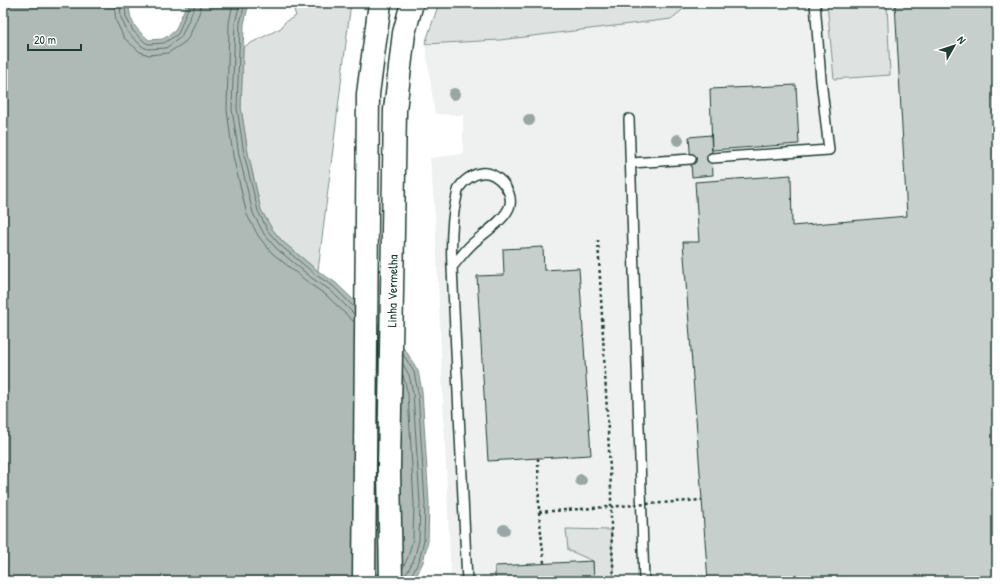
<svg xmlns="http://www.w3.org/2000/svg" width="1000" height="584" font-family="'Patrick Hand',sans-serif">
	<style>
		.built { fill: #eef1f0 }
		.green { fill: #dee3e2; stroke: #7e908b }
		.water { fill: #afbab7; stroke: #758883 }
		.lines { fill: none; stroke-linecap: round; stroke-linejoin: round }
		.shore { stroke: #596f68; stroke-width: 1 }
		.building { fill: #c7cfcc; stroke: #1f3d34 }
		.service-casing { stroke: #1f3d34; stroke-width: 12 }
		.motorway-casing { stroke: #1f3d34; stroke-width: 25 }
		.path { stroke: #1f3d34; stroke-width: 2.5; stroke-dasharray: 3 3; stroke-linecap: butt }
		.service { stroke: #fff; stroke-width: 9 }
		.motorway { stroke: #fff; stroke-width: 22 }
		.path-bridge { stroke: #1f3d34; stroke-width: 2.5; stroke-dasharray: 3 3; stroke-linecap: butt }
		.tree { fill: #99a6a3 }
		.labels { text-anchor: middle; stroke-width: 3; stroke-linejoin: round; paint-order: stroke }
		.street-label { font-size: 13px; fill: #1f3d34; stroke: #fff }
	</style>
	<rect width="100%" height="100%" fill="#fff"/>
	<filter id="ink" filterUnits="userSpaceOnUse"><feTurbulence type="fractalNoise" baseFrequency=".025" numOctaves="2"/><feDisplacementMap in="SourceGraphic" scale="8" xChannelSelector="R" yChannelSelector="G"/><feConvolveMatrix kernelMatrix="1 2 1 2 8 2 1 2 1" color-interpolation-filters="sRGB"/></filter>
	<g filter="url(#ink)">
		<path class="built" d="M439 3H997V581H451L435 215 430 158 463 154V115L435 114 425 44Z"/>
		<path class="green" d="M293 3H352L350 10 318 271 283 242 272 229 261 210 248 153 241 108 243 47 281 28 285 22 296 16 292 4Z
			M439 3H691L671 19 500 40 425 44Z
			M827 3H887L890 75 834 79Z
			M566 529 611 530 614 581H594L593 561 568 550Z"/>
		<path class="water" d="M3 3H129C130 23 134 27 149 40L163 39 175 31 187 3H249L244 24 241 108 248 153 261 210 272 229 283 242 318 271 336 283 406 351 418 371 422 391 429 503 428 541 423 562 416 577 411 581H3Z"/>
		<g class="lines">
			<path class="shore" d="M114 3 116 21 124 38 140 52 149 55 168 53 185 42 189 37 200 11 201 3
				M120 3 121 18 128 33 143 47 148 49 166 48 181 37 194 8 195 3
				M125 3 126 17 133 31 146 43 149 44 164 43 178 34 190 3
				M233 3 229 23 227 110 233 156 247 215 259 237 272 253 310 284 326 295 354 322
				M240 3 235 23 232 109 239 155 253 213 264 234 276 248 313 279 330 290 354 314
				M245 3 240 23 237 108 244 154 258 211 268 231 280 245 316 275 333 286 354 307
				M403 354 414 372 418 392 425 503 424 540 419 561 412 574 409 578 408 581
				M403 364 409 375 413 393 420 503 419 540 414 559 408 571 404 576 403 581
				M403 375 408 394 414 504 413 539 408 557 403 568"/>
		</g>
		<path class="building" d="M895 3H997V581H708L683 242H699L695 182 791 175 792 226 907 216Z
			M796 85 799 144 712 150 710 89Z
			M711 135 713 175 692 177 689 137Z
			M543 247 544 270 579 268 591 455 488 461 477 276 504 275 503 249Z
			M593 561 594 581H495V566Z"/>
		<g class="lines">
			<defs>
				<path id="service" d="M629 119 644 581
					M712 158 829 150 821 80 815 3
					M631 163 691 159
					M452 267C458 260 464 252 470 246 481 235 506 220 510 205 513 190 496 170 481 173 473 174 463 181 459 188 457 192 457 197 456 200 451 222 451 244 452 267L467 581"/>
				<path id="motorway" d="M364 581 368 94 380 3
					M391 581 389 469 395 110 404 33 412 3"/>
			</defs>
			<use href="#service" class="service-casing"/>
			<use href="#motorway" class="motorway-casing"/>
			<path class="path" d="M598 240 611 489V530L614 581
				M538 458 539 512 544 563"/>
			<use href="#service" class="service"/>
			<use href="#motorway" class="motorway"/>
			<path class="path-bridge" d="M539 512 702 500"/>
		</g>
		<g class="tree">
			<circle cx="454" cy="94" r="6"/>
			<circle cx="529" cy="120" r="6"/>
			<circle cx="678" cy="140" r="6"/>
			<circle cx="581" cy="480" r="6"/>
			<circle cx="504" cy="530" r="6"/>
		</g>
	</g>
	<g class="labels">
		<g class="street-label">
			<text transform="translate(392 291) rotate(-89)" y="5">Linha Vermelha</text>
		</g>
	</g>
	<rect width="1000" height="584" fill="none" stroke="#fff" stroke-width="16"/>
	<rect x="8" y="8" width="984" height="568" fill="none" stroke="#1f3d34" stroke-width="1.5" filter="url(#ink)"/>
	<g transform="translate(954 46) rotate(51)" stroke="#ffffff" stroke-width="3" paint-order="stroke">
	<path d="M0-3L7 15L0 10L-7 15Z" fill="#1f3d34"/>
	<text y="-6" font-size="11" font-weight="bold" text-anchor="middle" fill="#1f3d34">N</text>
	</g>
	<path d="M28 44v6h53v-6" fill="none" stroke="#1f3d34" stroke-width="2"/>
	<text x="34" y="44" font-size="12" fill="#1f3d34" stroke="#ffffff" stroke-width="3" paint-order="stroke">20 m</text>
</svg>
